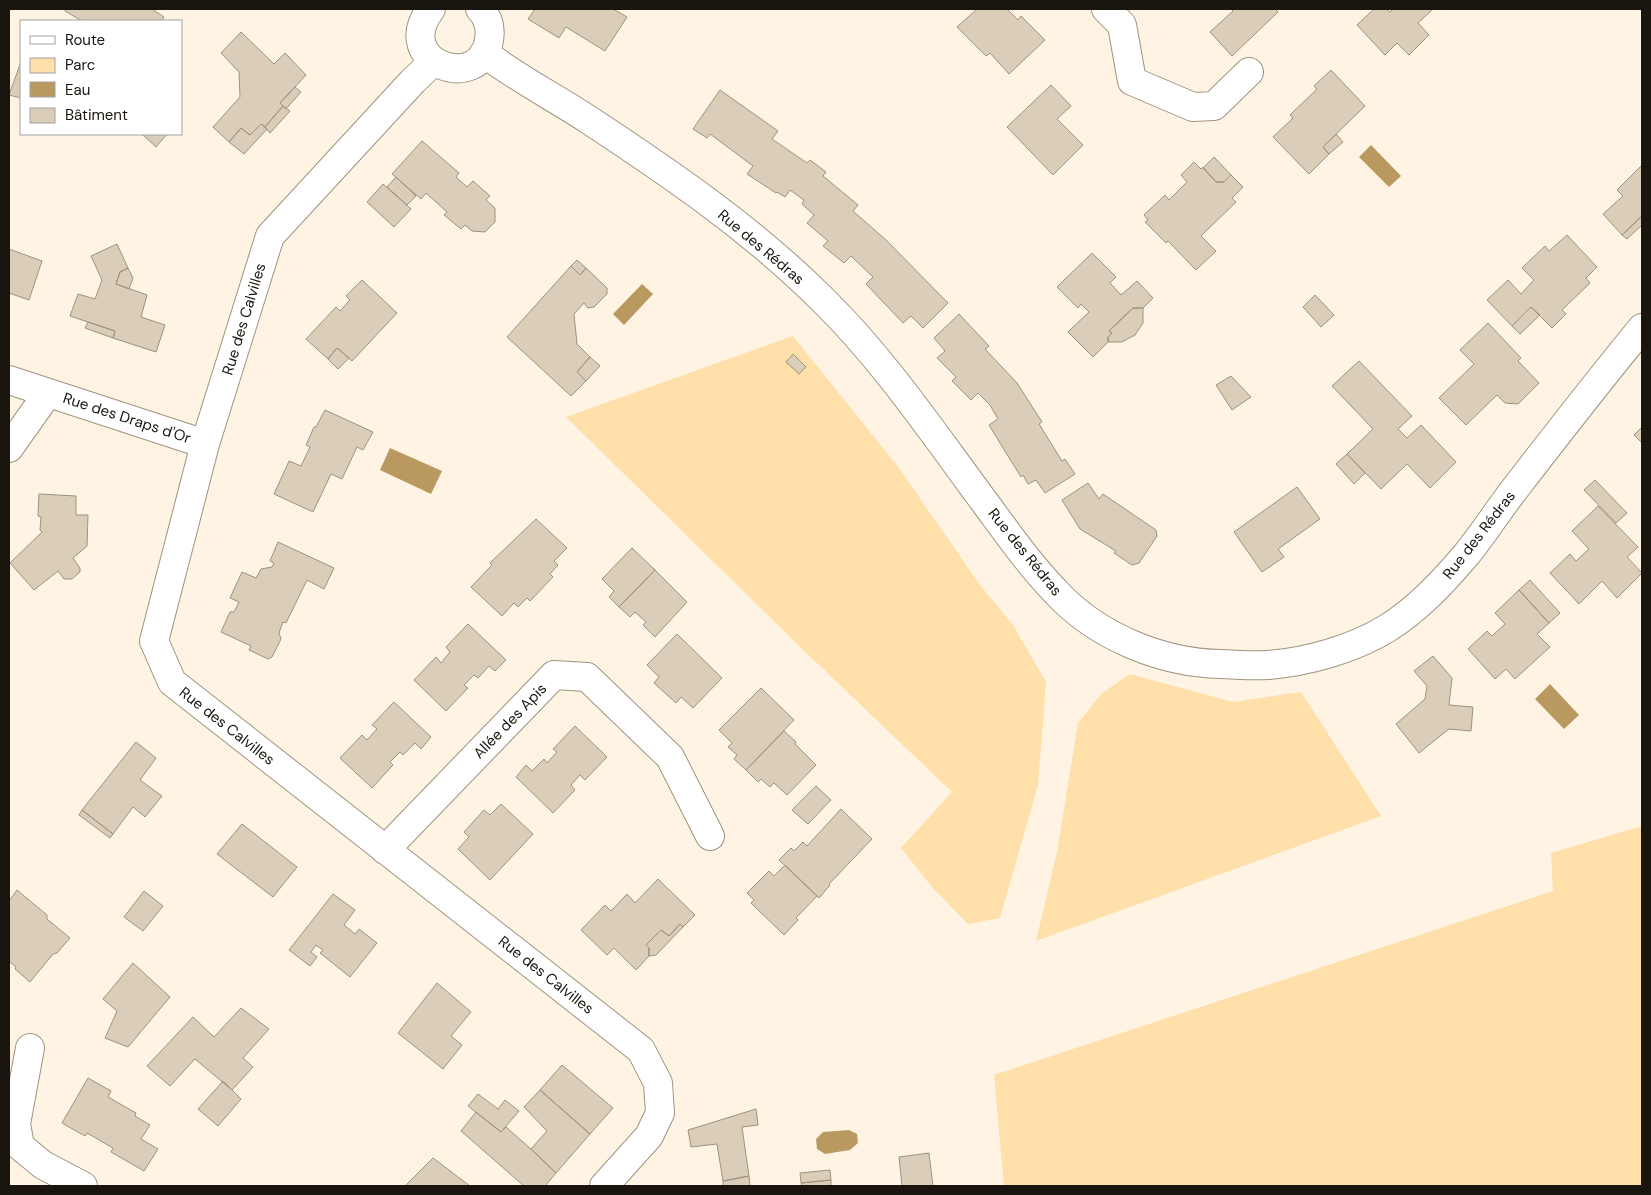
<svg xmlns="http://www.w3.org/2000/svg" width="1651" height="1195" font-family="'DM Sans',sans-serif">
	<style>
		.green { fill: #ffdfaa }
		.water { fill: #ba9960 }
		.building { fill: #dbceb9; stroke: #9e927e }
		.lines { fill: none; stroke-linecap: round; stroke-linejoin: round }
		.street-casing { stroke: #9f9380; stroke-width: 30 }
		.street { stroke: #fff; stroke-width: 28 }
		.labels { text-anchor: middle; stroke-width: 4.5; stroke-linejoin: round; paint-order: stroke }
		.street-label { font-size: 15px; fill: #19140d; stroke: #fff }
	</style>
	<rect width="100%" height="100%" fill="#fff4e3"/>
	<path class="green" d="M793 336 899 468 980 585 1013 625 1046 682 1038 785 1000 918 968 924 931 886 901 848 952 792 798 645 566 417Z
		M1130 674 1233 702 1301 692 1381 816 1036 941 1057 852 1078 723 1102 693Z
		M1642 826V1186H1004L994 1075 1553 891 1551 853Z"/>
	<path class="water" d="M1371 145 1401 176 1389 187 1359 157Z
		M642 284 653 294 624 325 613 314Z
		M390 448 442 471 431 494 380 470Z
		M1550 684 1579 715 1564 729 1535 699Z
		M849 1130 857 1134 858 1143 850 1150 825 1154 817 1149 816 1139 823 1132Z"/>
	<path class="building" d="M66 9H152L164 17 161 21H82L65 11Z
		M535 9H613L627 17 605 51 566 27 559 38 528 19Z
		M977 9H1007L1018 20 1021 16 1045 40 1009 74 990 53 986 56 957 27Z
		M1231 9H1275L1278 12 1232 56 1210 32 1233 11Z
		M1374 9 1376 10 1378 9H1386L1390 12 1393 9H1433L1418 23 1429 35 1409 55 1397 43 1385 55 1357 25Z
		M241 32 274 64 285 53 306 75 280 103 283 106 265 127 261 124 250 135 241 128 229 142 213 127 240 97 239 72 221 53Z
		M21 62V98L9 95Z
		M1331 70 1365 106 1323 147 1329 154 1309 174 1273 137 1293 118 1290 115 1317 89 1314 86Z
		M1051 85 1071 106 1057 119 1083 145 1053 175 1007 127Z
		M295 87 301 92 286 109 280 103Z
		M720 90 778 131 772 139 807 163 810 160 826 172 823 176 858 205 853 211 886 240 948 303 923 328 911 316 903 323 866 284 873 277 851 256 844 263 823 246 828 241 807 223 814 215 802 204 804 200 790 190 785 197 777 192 776 193 747 174 753 166 710 134 707 138 693 129Z
		M283 106 290 111 270 133 265 127Z
		M261 124 267 129 244 154 229 142 241 128 250 135Z
		M142 134H167L156 147Z
		M1336 134 1343 142 1329 154 1323 147Z
		M422 141 459 173 456 177 467 187 473 181 490 196 486 200 495 208V222L485 232 472 231 465 225 461 229 444 215 447 212 426 193 421 199 392 174Z
		M1214 157 1231 175 1224 182H1216L1203 168Z
		M1194 162 1201 169 1203 167 1216 182H1224L1231 175 1243 187 1232 198 1236 202 1201 236 1216 251 1196 270 1168 241 1166 243 1145 222 1148 220 1144 215 1165 195 1169 200 1187 182 1181 175Z
		M1642 165V216L1622 235 1603 214 1623 196 1617 190Z
		M396 177 416 196 407 205 387 187Z
		M383 184 411 209 394 227 367 202Z
		M1642 216V225L1627 239 1622 235Z
		M1567 235 1597 267 1586 278 1590 283 1562 310 1566 314 1552 328 1531 307 1512 326 1487 300 1508 280 1521 294 1534 280 1522 268 1545 246 1549 251Z
		M117 244 128 268 120 272 116 284 147 295 141 317 165 325 156 352 113 338 115 331 70 316 78 294 95 299 102 280 91 256Z
		M9 249 42 261 29 300 9 293Z
		M1092 253 1116 277 1110 283 1121 295 1137 281 1153 298 1143 308H1133L1109 331 1112 333 1108 337V342L1093 357 1068 332 1089 312 1081 304 1078 308 1057 287Z
		M577 260 586 268 580 275 571 266Z
		M571 266 580 275 586 268 607 288V294L594 307 588 308 584 303 574 314 577 344 590 357 577 372 586 381 571 396 507 337Z
		M128 268 133 278 129 289 116 284 120 272Z
		M362 280 397 313 352 361 337 348 328 359 306 339 336 307 340 311 350 300 346 296Z
		M1315 295 1334 315 1321 327 1303 307Z
		M1531 307 1540 315 1520 334 1512 326Z
		M1133 308H1143V323L1135 335 1122 342H1108V337L1112 333 1109 331Z
		M959 314 989 346 985 349 1017 383 1042 422 1039 424 1062 461 1065 459 1075 474 1045 493 1036 480 1028 484 1023 475 1021 477 1003 448 989 425 998 419 990 405 978 393 971 400 952 381 956 377 937 358 945 351 934 338Z
		M88 322 115 331 113 338 85 328Z
		M1488 323 1521 358 1518 361 1539 383 1518 404 1505 403 1497 395 1466 425 1439 398 1474 364 1460 350Z
		M337 348 349 358 338 369 328 359Z
		M793 354 806 367 799 374 786 362Z
		M590 357 600 366 586 381 577 372Z
		M1359 361 1412 416 1398 429 1407 438 1421 425 1456 462 1430 488 1407 464 1381 489 1347 454 1373 429 1332 386Z
		M1231 376 1251 397 1232 410 1216 385Z
		M325 410 373 432 363 450 357 447 342 479 331 474 313 512 274 494 289 461 301 466 310 447 306 445 314 427H316Z
		M1642 427V443L1634 435Z
		M1347 454 1365 473 1354 484 1336 464Z
		M1595 480 1627 513 1616 523 1584 490Z
		M1088 483 1099 499 1103 494 1156 530 1157 536 1139 563 1132 565 1114 553 1116 551 1080 529 1062 500Z
		M1297 487 1320 519 1278 549 1284 557 1262 572 1234 532Z
		M39 494 76 496V515H88L87 546 73 558 80 568V572L72 579H64L58 571 34 590 10 563 42 532 40 530 41 517 38 516Z
		M1598 506 1638 547 1627 557 1642 573 1617 598 1602 581 1579 604 1550 573 1570 554 1576 561 1589 549 1572 531Z
		M536 519 567 548 554 561 558 565 550 574 553 577 530 601 527 598 518 607 514 603 502 616 471 587 492 565 490 563Z
		M278 542 334 568 324 589 307 580 286 623 283 622 279 633 281 639 272 657 268 659 249 650 251 646 221 632 230 612H234L239 602 230 598 242 572 256 578 261 569 272 567 274 563 270 561Z
		M632 548 655 570 619 607 609 597 614 591 602 579Z
		M655 570 687 602 655 637 643 625 646 622 635 612 630 617 619 607Z
		M1530 580 1560 613 1549 623 1519 590Z
		M1519 590 1549 623 1537 634 1550 647 1515 679 1506 669 1495 679 1468 649 1487 631 1492 636 1505 624 1495 613Z
		M468 624 506 660 495 671 489 666 478 678 474 675 464 685 468 688 446 711 414 680 436 657 441 663 450 652 446 647Z
		M677 634 722 678 693 708 681 697 676 703 654 683 659 677 647 665Z
		M1433 656 1452 678 1449 705 1473 707 1471 731 1449 729 1419 753 1396 724 1425 699 1427 686 1414 671Z
		M761 688 794 720 746 770 734 759 737 755 728 747 732 743 719 730Z
		M394 702 431 737 421 749 415 743 403 755 400 752 390 762 393 765 372 788 340 758 362 735 367 740 377 729 372 725Z
		M575 726 607 757 585 780 580 775 571 785 575 790 553 813 516 777 526 765 532 771 544 759 547 763 557 752 553 749Z
		M784 731 796 742 795 744 816 765 787 795 774 783 770 787 761 779 758 782 746 770Z
		M136 742 156 758 140 780 162 796 145 817 133 807 113 834 82 810Z
		M816 786 831 800 808 824 792 810Z
		M501 804 533 834 490 880 458 849 469 837 464 832 484 810 490 815Z
		M841 809 872 839 829 884 830 885 819 898 779 860 791 848 794 851 803 842 807 846Z
		M82 810 113 834 110 838 79 815Z
		M242 824 297 867 273 897 217 854Z
		M785 865 817 896 796 918 798 920 784 935 751 903 754 900 747 893 769 871 774 876Z
		M658 879 695 915 683 927 680 924 669 936 661 930 646 945 649 948V956L636 970 614 948 607 955 581 930 605 905 611 911 627 894 635 903Z
		M17 890 47 915V919L70 938 57 953 53 954 30 982 15 969 16 967 10 962 9 963V901Z
		M144 891 163 906 143 931 124 917Z
		M333 894 355 910 344 925 355 934 359 929 377 943 350 977 320 953 323 950 316 945 311 952 317 957 310 966 289 950Z
		M680 924 683 927 656 955 649 956V948L646 945 661 930 669 936Z
		M133 963 170 997 128 1047 105 1038 117 1011 103 999Z
		M437 983 471 1012 451 1036 462 1045 443 1069 398 1033Z
		M241 1008 269 1029 243 1058 253 1067 232 1090 195 1059 170 1086 147 1066 193 1017 214 1037Z
		M562 1065 613 1108 590 1134 540 1090Z
		M88 1078 111 1091 108 1097 136 1113 135 1116 150 1125 141 1139 158 1149 144 1171 111 1152 113 1148 87 1133 85 1136 62 1123Z
		M223 1081 241 1099 218 1126 198 1109Z
		M540 1090 590 1134 556 1173 531 1149 547 1131 524 1107Z
		M478 1094 498 1109 505 1100 519 1111 501 1132 468 1106Z
		M756 1109 758 1125 742 1127 749 1176 723 1181 717 1144 691 1147 688 1130Z
		M476 1112 501 1132 506 1127 531 1149 556 1173 545 1186H524L461 1131Z
		M929 1153 933 1186H902L899 1157Z
		M433 1158 470 1186H405Z
		M830 1170 831 1180 801 1183 800 1173Z
		M749 1176 750 1186H723V1181Z
		M831 1180V1186H802L801 1183Z"/>
	<g class="lines">
		<defs>
			<path id="street" d="M431 9C390 63 481 94 489 40 491 28 488 17 480 9
				M1106 9 1122 25 1132 81 1193 107 1214 106 1249 72
				M484 53C517 78 554 97 589 120 671 174 753 230 823 300 884 360 932 431 983 500 1006 531 1028 563 1055 591 1096 636 1161 663 1221 664 1237 665 1253 666 1268 665 1307 662 1353 649 1386 629 1417 610 1443 582 1466 555 1484 533 1499 509 1517 486 1558 433 1599 380 1642 328
				M434 61 413 81 270 236 205 444 154 641 172 682 641 1050 658 1083 660 1113 649 1136 604 1186
				M9 380 205 444
				M9 448 48 393
				M385 850 554 675 587 677 670 757 710 836
				M30 1048 16 1124 20 1146 43 1165 83 1186"/>
		</defs>
		<use href="#street" class="street-casing"/>
		<use href="#street" class="street"/>
	</g>
	<g class="labels">
		<g class="street-label">
			<text transform="translate(761 247) rotate(40)" y="5">Rue des Rédras</text>
			<text transform="translate(244 319) rotate(-73)" y="5">Rue des Calvilles</text>
			<text transform="translate(127 418) rotate(18)" y="5">Rue des Draps d'Or</text>
			<text transform="translate(1479 535) rotate(-52)" y="5">Rue des Rédras</text>
			<text transform="translate(1025 552) rotate(51)" y="5">Rue des Rédras</text>
			<text transform="translate(510 721) rotate(-46)" y="5">Allée des Apis</text>
			<text transform="translate(227 726) rotate(38)" y="5">Rue des Calvilles</text>
			<text transform="translate(546 975) rotate(38)" y="5">Rue des Calvilles</text>
		</g>
	</g>
	<rect width="1651" height="1195" fill="none" stroke="#19140d" stroke-width="20"/>
	<rect x="20" y="20" width="162" height="115" fill="#ffffff" stroke="#a3a19e"/>
	<rect x="30" y="36" width="25" height="8" fill="#ffffff" stroke="#a3a19e"/>
	<text x="65" y="45" font-size="15" fill="#19140d">Route</text>
	<rect x="30" y="58" width="25" height="15" fill="#ffdfaa" stroke="#a3a19e"/>
	<text x="65" y="70" font-size="15" fill="#19140d">Parc</text>
	<rect x="30" y="82" width="25" height="15" fill="#ba9960" stroke="#a3a19e"/>
	<text x="65" y="95" font-size="15" fill="#19140d">Eau</text>
	<rect x="30" y="108" width="25" height="15" fill="#dbceb9" stroke="#a3a19e"/>
	<text x="65" y="120" font-size="15" fill="#19140d">Bâtiment</text>
</svg>
